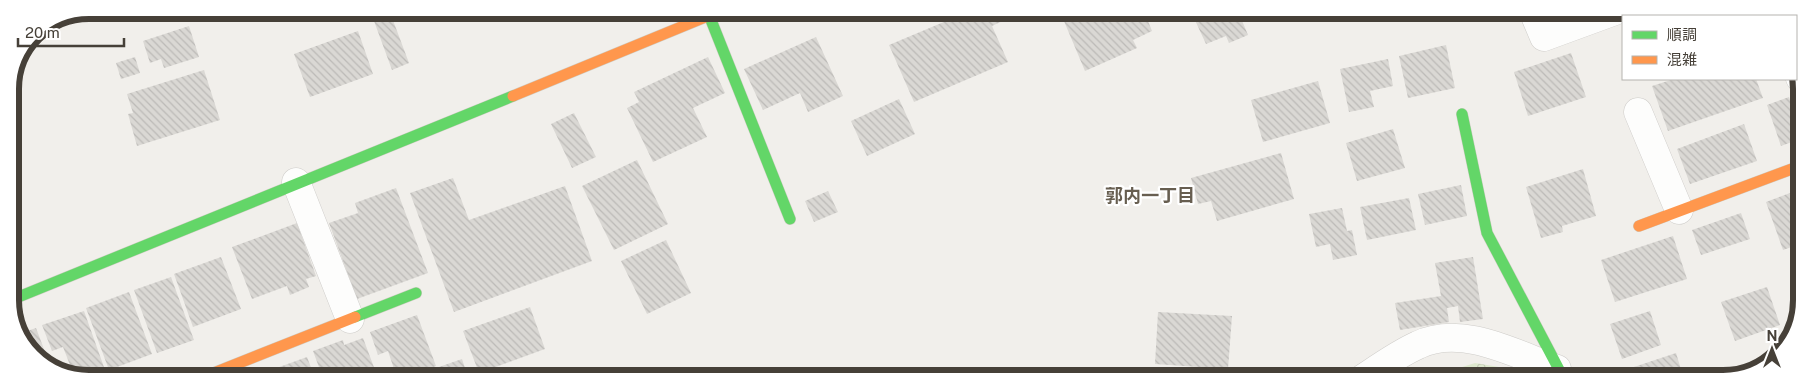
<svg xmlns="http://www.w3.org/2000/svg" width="1812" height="389" font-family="'Public Sans','Noto Sans JP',sans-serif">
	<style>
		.forest { fill: url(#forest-crowns) }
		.building { fill: url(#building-back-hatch) }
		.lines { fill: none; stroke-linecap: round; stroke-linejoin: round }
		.street-casing { stroke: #ceccc9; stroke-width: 29 }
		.fast-casing { stroke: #cfccc3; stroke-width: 12 }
		.slow-casing { stroke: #cfccc3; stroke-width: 12 }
		.street { stroke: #fdfdfc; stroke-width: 28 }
		.fast { stroke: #63d668; stroke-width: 11 }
		.slow { stroke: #ff974d; stroke-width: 11 }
		.labels { text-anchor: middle; stroke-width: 4.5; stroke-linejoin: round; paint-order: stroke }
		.neighbourhood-label { font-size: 18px; font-weight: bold; fill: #675e50; stroke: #fff }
		.rim { fill: none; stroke: #464038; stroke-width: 6 }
	</style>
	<defs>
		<pattern id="forest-crowns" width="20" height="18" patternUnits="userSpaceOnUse" patternTransform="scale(1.25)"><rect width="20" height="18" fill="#dee8ce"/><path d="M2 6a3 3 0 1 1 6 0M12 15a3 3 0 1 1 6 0" fill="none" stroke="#c0c8b2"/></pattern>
		<pattern id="building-back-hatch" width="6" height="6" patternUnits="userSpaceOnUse" patternTransform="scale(1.25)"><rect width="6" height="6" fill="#dad8d4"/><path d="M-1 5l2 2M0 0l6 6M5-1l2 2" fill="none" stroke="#bcbab7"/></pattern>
	</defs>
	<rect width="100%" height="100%" fill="#f1efeb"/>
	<path class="forest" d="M1475 363 1523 371 1531 379H1424Z"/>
	<path class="building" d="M523 10H555V11L526 21Z
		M970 11H1003L1007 19 992 26 1008 62 914 102 889 45Z
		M1068 11H1144L1152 31 1133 40 1137 48 1085 71 1061 14Z
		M1210 11H1238L1248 35 1229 43 1226 36 1206 44 1194 18Z
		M391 15 409 63 392 70 374 21Z
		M189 26 199 57 164 68 161 59 150 63 143 41Z
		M358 31 373 74 310 97 294 54Z
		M816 37 843 96 808 112 800 93 763 110 744 69Z
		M1446 45 1455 88 1408 98 1399 56Z
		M1571 53 1586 97 1528 116 1514 72Z
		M135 57 140 73 121 79 116 63Z
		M708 57 725 93 693 108 707 137 653 162 627 108 639 102 634 92Z
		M1388 59 1393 86 1370 91 1374 107 1349 112 1340 69Z
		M204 70 220 120 137 146 128 114 133 113 127 94Z
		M1674 79H1756L1763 98 1668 131 1652 86Z
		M1318 81 1330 123 1263 142 1251 100Z
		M1789 97 1800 128V139L1781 146 1767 105Z
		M899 99 915 134 867 156 851 121Z
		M574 113 596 157 572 168 551 124Z
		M1744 124 1757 161 1690 184 1677 149Z
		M1393 129 1405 168 1357 181 1346 143Z
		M1281 153 1294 199 1217 221 1211 201 1198 204 1191 178Z
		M637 160 668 224 614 250 582 186Z
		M1583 169 1596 216 1562 226 1563 232 1541 238 1526 187Z
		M453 178 469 220 565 186 592 261 454 312 410 193Z
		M1461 185 1467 216 1425 225 1418 194Z
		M396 188 428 273 357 299 329 223 358 213 355 203Z
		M828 191 838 212 814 222 805 201Z
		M1795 191 1797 196 1800 195V244L1783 250 1766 202Z
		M1409 198 1416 230 1367 240 1360 207Z
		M1342 208 1347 231 1352 230 1357 255 1333 260 1330 244 1316 247 1309 214Z
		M1741 213 1750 239 1701 255 1692 230Z
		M297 223 316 276 306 279 309 287 290 295 287 286 252 299 232 247Z
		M1673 236 1687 279 1615 302 1601 260Z
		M666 240 691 293 647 314 621 261Z
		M221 257 241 309 193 327 174 274Z
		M1473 257 1483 319 1460 322 1458 306 1447 308 1449 322 1400 330 1395 303 1441 296 1435 263Z
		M171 277 194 340 157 353 134 290Z
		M1767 287 1780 325 1735 341 1721 302Z
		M129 292 152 354 109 370 86 308Z
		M530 307 545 349 479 373 463 331Z
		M84 311 105 370 86 378H75L63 347 52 351 42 325Z
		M1650 311 1661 345 1622 359 1610 324Z
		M1158 312 1232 316 1228 369 1155 364Z
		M417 315 436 366 404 378H397L388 351 378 355 370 332Z
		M36 328 50 365 33 356 21 333Z
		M363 338 378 378H323L313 351 343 340 344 345Z
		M1676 353 1684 379H1618L1616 373Z
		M307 357 315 378H258L257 375Z
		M462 359 466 371 447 378H439L436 368Z"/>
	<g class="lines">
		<defs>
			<path id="street" d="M1533 11 1544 37 1615 11
				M1796 66 1800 78
				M1638 112 1679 210
				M296 182 350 319
				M1362 379C1380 367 1398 354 1418 345 1462 324 1515 354 1557 369"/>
			<path id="fast" d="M709 15 790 219
				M1462 114 1487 233 1564 379
				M11 300 513 96
				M355 317 416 293"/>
			<path id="slow" d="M513 96 720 11
				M1639 226 1800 166
				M201 378 355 317"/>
		</defs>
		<use href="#street" class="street-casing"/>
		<use href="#fast" class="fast-casing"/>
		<use href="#slow" class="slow-casing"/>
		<use href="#street" class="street"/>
		<use href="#fast" class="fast"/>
		<use href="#slow" class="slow"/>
	</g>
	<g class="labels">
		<g class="neighbourhood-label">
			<text x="1150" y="202">郭内一丁目</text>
		</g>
	</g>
	<path d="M0 0H1812V389H0ZM89 19H1723A70 70 0 0 1 1793 89V300A70 70 0 0 1 1723 370H89A70 70 0 0 1 19 300V89A70 70 0 0 1 89 19Z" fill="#fff" fill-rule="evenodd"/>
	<path class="rim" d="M89 19H1723A70 70 0 0 1 1793 89V300A70 70 0 0 1 1723 370H89A70 70 0 0 1 19 300V89A70 70 0 0 1 89 19Z"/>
	<rect x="1622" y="15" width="175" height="65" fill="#ffffff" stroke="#b5b3af"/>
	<rect x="1632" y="31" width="25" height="8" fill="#63d668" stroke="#b5b3af"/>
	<text x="1667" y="40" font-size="15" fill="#464038">順調</text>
	<rect x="1632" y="56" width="25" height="8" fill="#ff974d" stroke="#b5b3af"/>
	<text x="1667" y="65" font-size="15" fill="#464038">混雑</text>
	<g transform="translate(1772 349)" stroke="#ffffff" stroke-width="4" paint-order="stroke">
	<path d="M0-4L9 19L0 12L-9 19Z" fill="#464038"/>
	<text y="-8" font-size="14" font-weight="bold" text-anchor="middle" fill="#464038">N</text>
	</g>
	<path d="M18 38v8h106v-8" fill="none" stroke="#464038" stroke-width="2.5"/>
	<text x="25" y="38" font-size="15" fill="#464038" stroke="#ffffff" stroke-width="4" paint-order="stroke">20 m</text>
</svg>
